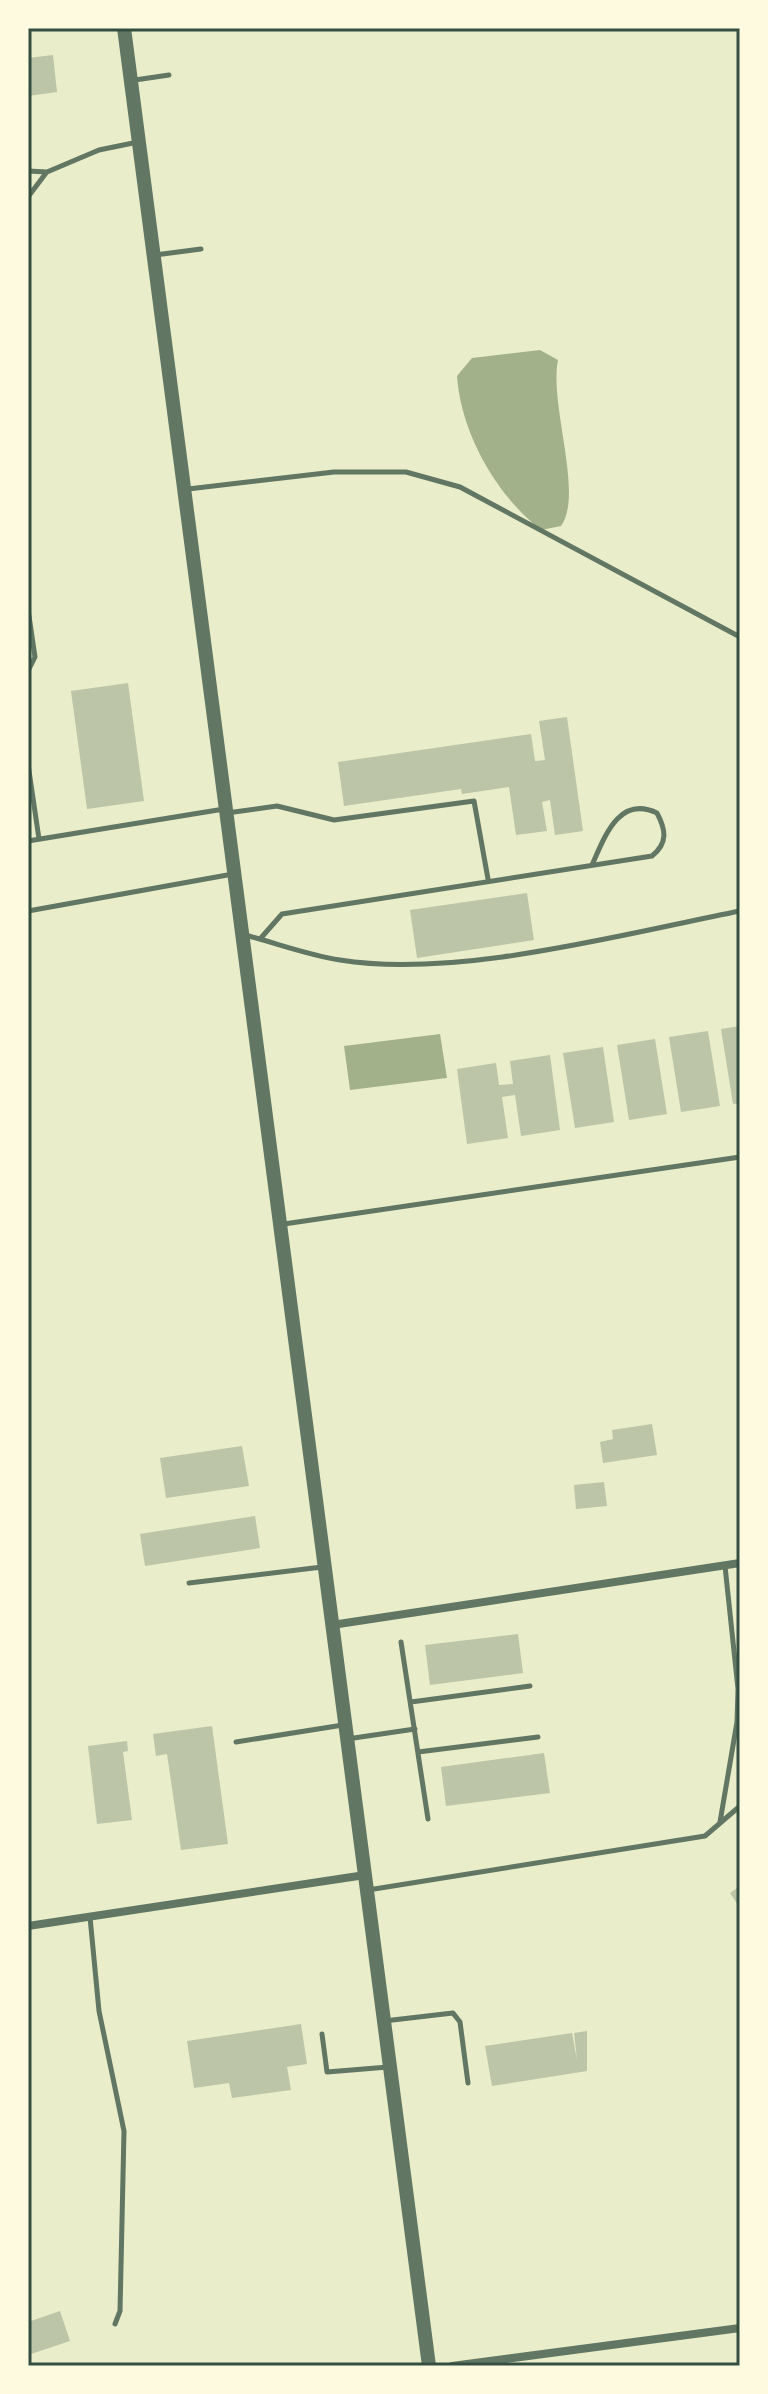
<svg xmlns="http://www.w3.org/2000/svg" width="768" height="2394" font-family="Signika,sans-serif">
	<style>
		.water { fill: #a3b18a }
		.building { fill: #bcc5a7 }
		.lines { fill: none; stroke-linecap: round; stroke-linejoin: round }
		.service { stroke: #617663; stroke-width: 5 }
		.minor { stroke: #617663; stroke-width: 8 }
		.tertiary { stroke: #617663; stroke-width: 14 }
		.neatline { fill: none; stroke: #344e41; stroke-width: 3 }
	</style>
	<rect width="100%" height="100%" fill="#e9edc9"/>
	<path class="water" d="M540 350 558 360C549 405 584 494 561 526L541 530C496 495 461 433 457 376L472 358Z
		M440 1034 447 1078 350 1090 344 1046Z"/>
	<path class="building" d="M53 55 57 92 28 96V58Z
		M128 683 144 801 87 809 71 691Z
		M567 717 583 831 555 835 550 800 542 802 547 831 516 835 509 787 462 794 461 789 344 806 338 762 531 734 535 761 545 760 539 721Z
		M527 893 534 940 417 958 410 910Z
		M740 1026V1103L733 1104 721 1029Z
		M708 1031 720 1106 681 1112 669 1037Z
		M655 1039 667 1114 629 1120 617 1045Z
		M603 1047 614 1122 575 1128 563 1053Z
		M550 1055 560 1130 521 1136 515 1095 502 1097 508 1138 467 1144 457 1069 496 1063 499 1085 513 1084 510 1061Z
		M652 1424 657 1455 603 1463 600 1442 613 1439 612 1430Z
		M242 1446 249 1486 166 1498 160 1458Z
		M604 1482 607 1506 576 1509 574 1485Z
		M255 1516 260 1548 145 1566 140 1534Z
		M518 1634 523 1673 430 1685 425 1645Z
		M212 1726 228 1844 181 1850 167 1754 156 1756 153 1734Z
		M127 1741 128 1751 123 1752 132 1820 97 1824 88 1746Z
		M544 1753 550 1793 446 1806 441 1767Z
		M740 1886V1908L730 1893Z
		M301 2024 307 2064 287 2067 291 2090 232 2098 229 2083 194 2088 187 2041Z
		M587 2031V2071L492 2086 485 2046 572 2033 577 2060 574 2033Z
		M60 2311 70 2341 28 2355V2322Z"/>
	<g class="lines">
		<path class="service" d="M135 80 169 75
			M28 171 47 172 99 150 138 142
			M28 197 46 173
			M155 255 201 249
			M188 489 334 472H406L460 487 740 637
			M28 609 35 657 28 671
			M28 764 39 839
			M227 813 277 806 334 820 474 801 488 879
			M28 841 224 809
			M28 911 233 874
			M245 935C276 943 308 955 340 960 457 979 623 934 740 911
			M260 939 282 914 652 856C668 843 666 830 657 813 619 795 605 836 592 865
			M284 1224 740 1157
			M189 1583 322 1567
			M401 1642 428 1819
			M411 1702 530 1686
			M347 1739 415 1729
			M236 1742 343 1725
			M418 1752 538 1737
			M720 1822 737 1722 738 1689 725 1566
			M368 1890 705 1836 740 1806
			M90 1917 99 2011 124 2131 120 2311 115 2324
			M384 2021 453 2013 460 2022 468 2083
			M322 2034 327 2072 388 2067"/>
		<path class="minor" d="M332 1625 740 1563
			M28 1926 365 1875
			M452 2366 740 2328"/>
		<path class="tertiary" d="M124 28 429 2366"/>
	</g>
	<rect width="768" height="2394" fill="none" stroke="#fefae0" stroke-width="60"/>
	<rect x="30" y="30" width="708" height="2334" class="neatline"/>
</svg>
